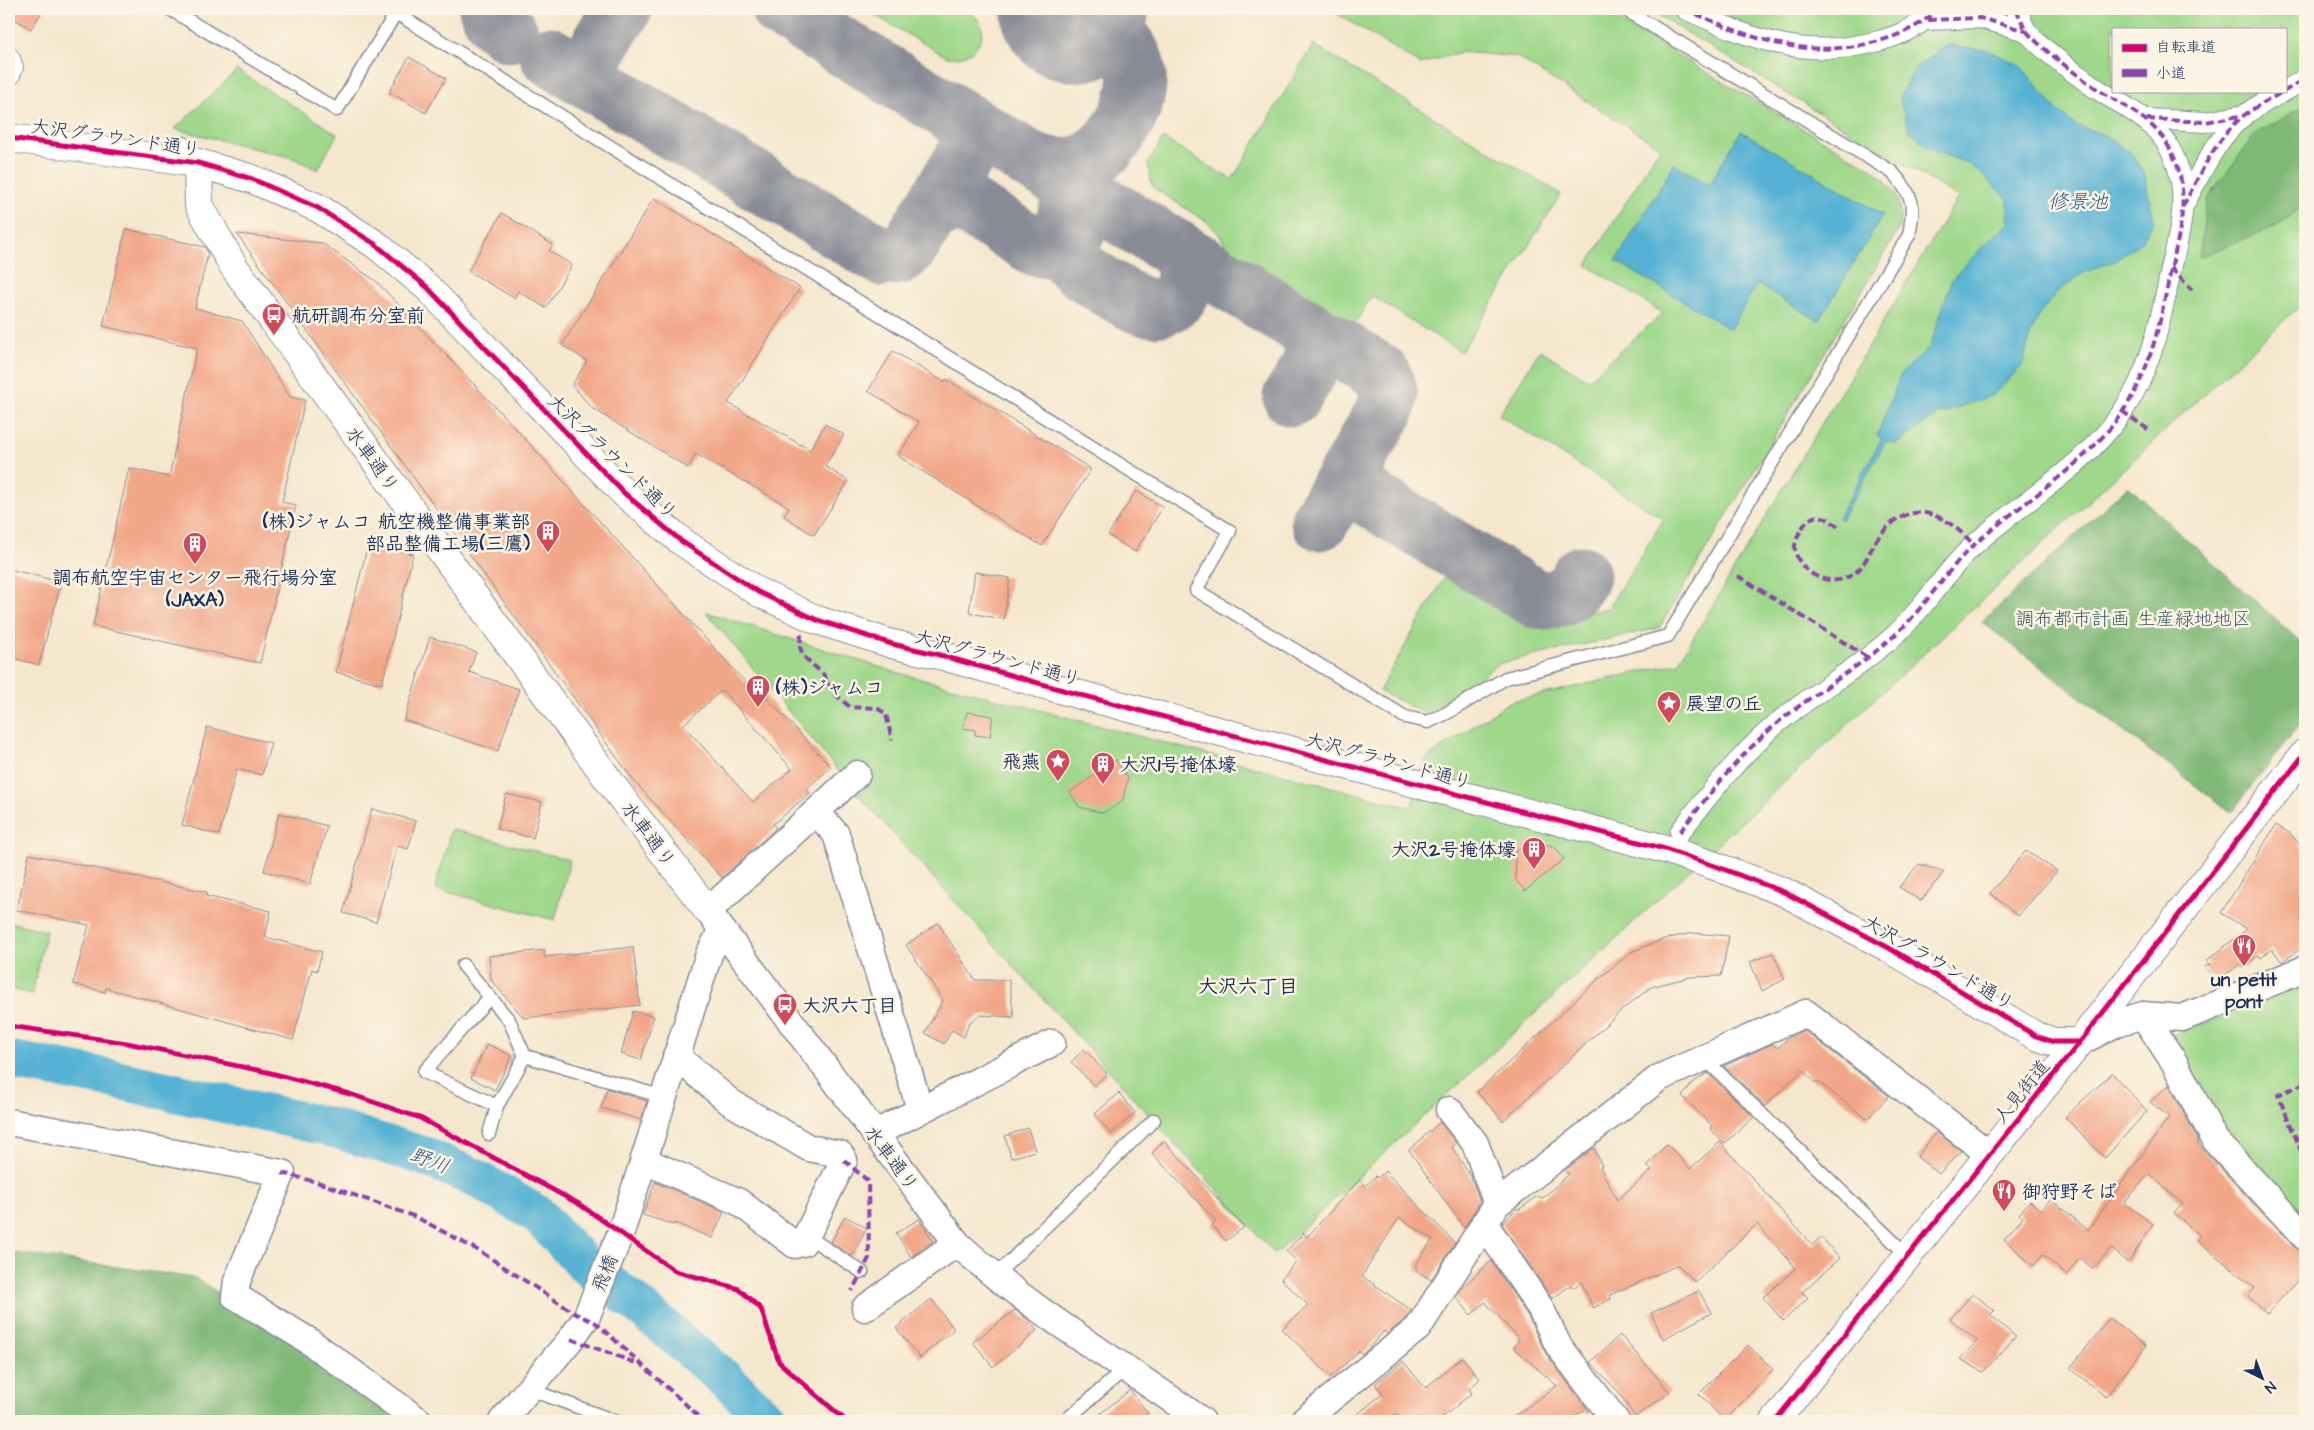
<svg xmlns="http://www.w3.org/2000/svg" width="2314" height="1430" font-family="'Architects Daughter','Klee One',sans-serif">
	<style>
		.green { fill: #9fd88b; stroke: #5d8474; fill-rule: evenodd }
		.forest { fill: #7fb877; stroke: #4d746a }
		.water { fill: #56b2d4; stroke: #387099 }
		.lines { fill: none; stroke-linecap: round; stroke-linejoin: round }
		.river { stroke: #56b2d4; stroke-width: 39 }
		.taxiway { stroke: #888b96; stroke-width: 59 }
		.runway { stroke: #888b96; stroke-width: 146 }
		.building { fill: #f2a789; fill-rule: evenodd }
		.service-casing { stroke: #888b96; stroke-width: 15 }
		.pedestrian-casing { stroke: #888b96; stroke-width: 22 }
		.minor-casing { stroke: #888b96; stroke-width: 29 }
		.tertiary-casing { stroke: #888b96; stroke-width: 30 }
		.secondary-casing { stroke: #888b96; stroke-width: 30 }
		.service { stroke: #fff; stroke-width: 12 }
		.pedestrian { stroke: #fff; stroke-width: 20 }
		.minor { stroke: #fff; stroke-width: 26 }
		.tertiary { stroke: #fff; stroke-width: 28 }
		.secondary { stroke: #fff; stroke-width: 28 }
		.quiet { stroke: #8e44ad; stroke-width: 4; stroke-dasharray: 8 4; stroke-linecap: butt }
		.cycleway-casing { stroke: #fcf5e5; stroke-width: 8 }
		.cycleway { stroke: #d6006c; stroke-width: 5 }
		.labels { text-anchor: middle; stroke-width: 5; stroke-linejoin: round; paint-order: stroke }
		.street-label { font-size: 19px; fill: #1b2f5e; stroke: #fcf5e5 }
		.poi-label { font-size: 19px; font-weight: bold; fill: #1b2f5e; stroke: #fcf5e5; text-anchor: start }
		.park-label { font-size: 19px; fill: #3c5969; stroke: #fcf5e5 }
		.water-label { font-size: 20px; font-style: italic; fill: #2d5681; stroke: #fcf5e5 }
		.neighbourhood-label { font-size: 20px; font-weight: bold; fill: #1b2f5e; stroke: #fcf5e5 }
	</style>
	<rect width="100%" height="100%" fill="#fcf5e5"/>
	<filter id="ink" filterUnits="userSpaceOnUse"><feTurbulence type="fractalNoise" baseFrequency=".02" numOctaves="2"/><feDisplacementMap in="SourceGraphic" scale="10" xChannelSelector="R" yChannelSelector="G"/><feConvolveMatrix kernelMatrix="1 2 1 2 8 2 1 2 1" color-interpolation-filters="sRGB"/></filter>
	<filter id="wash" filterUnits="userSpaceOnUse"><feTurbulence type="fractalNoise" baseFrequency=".0096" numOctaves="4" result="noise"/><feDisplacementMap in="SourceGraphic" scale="20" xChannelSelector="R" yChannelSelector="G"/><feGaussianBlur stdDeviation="1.12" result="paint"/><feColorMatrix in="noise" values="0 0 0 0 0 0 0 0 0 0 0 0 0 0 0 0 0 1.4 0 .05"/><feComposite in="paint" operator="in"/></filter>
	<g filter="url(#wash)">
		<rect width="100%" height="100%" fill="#f5e7cd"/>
		<path class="green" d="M864 9C889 9 913 9 938 9 945 9 954 7 961 9 1000 20 979 63 947 57Z
			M1329 9H1599L1877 172C1897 193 1902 200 1899 229L1659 628 1500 663 1434 709 1424 713 1379 691 1447 573 1533 626 1608 608 1664 519 1499 415 1540 350 1588 380 1663 313 1587 265 1660 147 1517 57 1462 52 1420 64Z
			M1648 9H2305V301L1275 1254 860 797 706 612 895 672 1411 808 1427 758 1509 702 1678 663 1958 197ZM2113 29H2285V91H2113Z
			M1313 45 1561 194 1461 352 1372 296 1349 332 1232 255 1218 233 1207 222 1154 188 1151 182 1148 163 1163 138 1232 180Z
			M237 70 337 134 318 170 293 158 175 129Z
			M451 829 570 860 555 920 435 889Z
			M9 922 46 931 32 994 9 989Z
			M2305 983V1218L2231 1134 2162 1039 2250 1006Z"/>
		<path class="forest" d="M2305 106V203L2283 223 2199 257 2207 200 2254 135Z
			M2128 486 2305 646V717L2231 813 1982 622Z
			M9 1252 196 1278 395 1411 389 1421H9Z"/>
		<path class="water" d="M1948 45 1986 50 2019 64 2053 106 2075 125 2104 135 2130 152 2144 172 2154 221 2142 241 2116 260 2083 273 2058 291 2039 315 2029 338 2023 365 1993 395 1937 415 1896 444 1886 441 1841 520 1838 518 1882 438 1877 436 1901 374 1930 347 1952 279 1988 241 2009 224 2008 199 1970 164 1933 151 1909 130 1899 97 1916 67Z
			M1741 131 1883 215 1819 321 1757 284 1730 329 1616 261 1674 164 1709 185Z"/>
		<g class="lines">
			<path class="river" d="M9 1060 114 1079 329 1127 424 1156 475 1178 537 1214 586 1266 634 1302 726 1380 770 1421"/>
			<path class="taxiway" d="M488 9 495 22 509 33
				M780 9 1379 372C1389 385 1391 396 1385 411L1320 521
				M549 56 883 257 900 255 910 246 967 153C971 138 967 128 957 116
				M609 93C575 70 607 33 623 9
				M1030 160C1070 177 1100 163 1121 128 1144 91 1145 57 1109 29
				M1062 179C1085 213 1044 231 1069 260 1078 270 1132 305 1146 307 1181 313 1197 275 1177 249
				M929 215 950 203 966 205 1036 247C1059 254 1074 239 1082 219
				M1292 397C1307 374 1325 351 1303 326
				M1358 458C1353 473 1355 486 1368 497L1536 599C1557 603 1572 594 1581 575"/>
			<path class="runway" d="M1074 9H1076"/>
		</g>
		<g id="blocks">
			<path class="building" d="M9 9H44L31 29 9 15Z
				M409 57 446 78 426 113 389 92Z
				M654 198 800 288 728 403 810 450 825 424 844 435 825 466 848 481 814 535 784 516 789 507 696 454 688 468 592 408 572 385 587 361 562 345Z
				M502 213 553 245 549 251 572 265 546 308 518 291 514 298 468 271Z
				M126 229 205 247 208 253 195 308 242 321 290 397 305 400 282 502 296 505 260 663 93 626 129 468 169 477 197 348 103 326Z
				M237 234 322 243 377 282 518 431 754 692 758 688 831 767 806 789 810 793 773 824 776 828 722 878 634 781ZM722 690 792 769 753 802 683 725Z
				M893 351 944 382 946 379 1091 469 1042 546 898 456 919 422 868 391Z
				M1136 491 1163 507 1135 552 1108 535Z
				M368 544 413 554 382 684 336 672Z
				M9 569 61 582 39 665 9 657Z
				M975 572 1010 578 1004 619 969 613Z
				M430 637 476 652 469 672 519 689 498 751 404 720Z
				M967 712 993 716 990 737 975 735V730L963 728Z
				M207 727 271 743 262 775 237 769 219 835 182 825Z
				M1116 760 1128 778 1122 802 1103 813 1079 807 1070 792Z
				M506 794 542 802 533 838 497 829Z
				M372 809 416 821 408 849 397 846 376 922 343 913Z
				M279 813 327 826 310 884 264 871Z
				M2276 825 2291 834 2305 851V945L2282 962 2272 949 2261 958 2259 955 2243 968 2240 964 2217 982 2205 967 2210 964 2206 961 2247 929 2221 913Z
				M1529 841 1554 846 1564 859 1525 891 1516 880 1515 852Z
				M2026 851 2057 871 2018 916 1990 893Z
				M29 854 207 892 206 896 271 911 265 937 322 952 317 971 312 969 293 1040 106 988 105 992 73 984 89 925 17 910Z
				M1919 864 1944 872 1921 901 1899 887Z
				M938 923 975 980H1009L1014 1017 980 1015 969 1023 964 1037 952 1030 944 1044 925 1033 943 1000 906 945Z
				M1693 933 1729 936 1721 976 1690 977 1651 987 1623 1009 1503 1121 1477 1092 1596 981 1631 952 1664 939Z
				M633 947 640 1005 524 1018 491 980 489 956 544 950V957Z
				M1773 953 1785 979 1762 991 1750 962Z
				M633 1011 654 1016 641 1060 621 1054Z
				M1804 1030 1889 1096 1867 1119 1817 1081 1815 1083 1803 1070 1765 1106 1724 1066 1772 1044 1778 1048 1788 1038Z
				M487 1044 512 1056 495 1090 471 1078Z
				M1084 1049 1107 1074 1094 1086 1071 1062Z
				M1708 1073 1754 1117 1724 1144 1710 1128 1712 1126 1682 1096 1694 1082Z
				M2112 1073 2147 1111 2105 1158 2065 1117Z
				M2169 1085 2199 1142 2197 1143 2294 1247 2305 1252V1272L2267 1314 2248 1296 2255 1288 2197 1240 2200 1236 2174 1213 2183 1204 2149 1174 2124 1203 2153 1224 2128 1263 2111 1248 2093 1269 2080 1258 2066 1275 2043 1255 2033 1266 2004 1239 2023 1218 2019 1214 2030 1201 2041 1210 2051 1199 2088 1230 2169 1117 2150 1102Z
				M607 1089 647 1101 641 1120 601 1108Z
				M1119 1093 1135 1113 1111 1134 1095 1114Z
				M1440 1122 1456 1144 1452 1147 1471 1177 1480 1202 1464 1228 1409 1150Z
				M1028 1128 1035 1151 1011 1158 1005 1136Z
				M1936 1132 1961 1151 1939 1174 1917 1157Z
				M1164 1141 1244 1227 1226 1241 1212 1225 1216 1221 1152 1153Z
				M1720 1142 1812 1245 1821 1237 1840 1258 1802 1292 1808 1298 1783 1321 1763 1297 1796 1268 1757 1224 1695 1282 1678 1265 1610 1295 1611 1299 1593 1308 1581 1282 1573 1288 1571 1285 1552 1299 1502 1224 1516 1209H1520L1537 1196 1543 1198 1569 1174 1565 1170 1594 1148 1602 1166 1600 1167 1617 1200 1652 1170 1647 1166 1667 1144 1690 1169Z
				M1385 1171 1455 1243 1431 1280 1416 1270V1264L1433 1239 1399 1218 1362 1276 1411 1310 1407 1318 1387 1334 1384 1331 1365 1352 1362 1354 1359 1351 1331 1377 1282 1329 1308 1305 1281 1279 1297 1261 1286 1251 1304 1233 1307 1237 1359 1180 1365 1186 1376 1176 1378 1178Z
				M655 1182 724 1212 712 1238 675 1223 674 1225 643 1215Z
				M845 1216 867 1228 852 1256 831 1242Z
				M919 1219 933 1241 911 1257 896 1233Z
				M1491 1261 1528 1316 1546 1354 1589 1411 1587 1412 1585 1410 1567 1421H1507L1557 1386 1514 1348 1519 1339 1485 1302 1471 1315 1456 1297 1461 1289Z
				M1699 1291 1711 1313 1663 1339 1651 1313Z
				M1973 1293 1994 1311 1990 1315 2016 1337 1983 1372 1960 1359 1977 1341 1950 1319Z
				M931 1299 954 1329 920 1358 896 1328Z
				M1015 1310 1028 1320 1037 1331 993 1367 973 1342Z
				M2110 1318 2146 1346 2106 1397 2070 1368Z
				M1620 1335 1670 1392 1635 1417 1618 1391 1590 1362Z
				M1748 1345 1773 1369 1725 1421 1699 1394Z
				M1462 1357 1480 1379 1469 1389 1472 1393 1438 1421H1403L1396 1413 1386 1421H1348L1383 1394 1375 1384 1403 1361 1425 1388Z
				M1130 1390 1148 1413 1138 1421H1091Z"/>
		</g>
	</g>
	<g filter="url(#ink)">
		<use href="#blocks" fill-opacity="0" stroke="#888b96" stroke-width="1"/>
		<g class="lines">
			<defs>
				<path id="service" d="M170 9 337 110 396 13 1126 468 1230 531 1196 590 1405 717 1428 722 1447 713 1506 678 1668 636 1909 235C1915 203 1914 197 1892 172L1624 9
					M165 157 174 148 184 143
					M463 965 509 1020 525 1056 497 1106 489 1134
					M489 998 424 1072 497 1106
					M525 1056 663 1097
					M1704 1058 1907 1255
					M807 1236 862 1272
					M996 1275 1154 1120
					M529 1389 615 1421
					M1065 1421 1126 1368"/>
				<path id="pedestrian" d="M1685 9C1752 39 1805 61 1879 41 1901 35 1922 25 1938 9
					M1928 20 1980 18 2026 31
					M9 57 13 67 9 77
					M2147 119 2205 122 2245 115
					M2183 206C2200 175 2217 135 2246 114 2264 101 2286 91 2305 79
					M1680 832C1710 793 1738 757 1775 725 1813 693 1858 669 1895 635 1925 608 1945 571 1975 544 2024 500 2085 467 2123 411 2153 367 2161 316 2172 265 2180 231 2189 197 2176 162 2160 121 2132 112 2097 89 2080 77 2036 45 2025 29 2022 23 2019 15 2016 9"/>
				<path id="minor" d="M857 774 708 911 957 1243C1029 1310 1122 1363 1202 1421
					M816 812 836 834 920 1109
					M2143 1015 2174 1062 2215 1140 2305 1237
					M2080 1042 2117 1023 2143 1015 2182 1018 2305 969
					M1449 1110 1475 1143 1497 1204
					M9 1122 282 1173 237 1281 235 1296 309 1341 419 1421
					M874 1134 1052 1043
					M645 1161 739 1202 795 1245 803 1243 844 1160 840 1154 809 1148 730 1102 676 1056
					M1484 1223 1541 1309 1558 1345 1616 1421
					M865 1308 957 1243
					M502 1421 571 1339 586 1318 621 1232 709 954 722 930
					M1303 1421 1418 1328 1497 1204 1659 1078 1806 1013 1989 1154"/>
				<path id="tertiary" d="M9 138 198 163 252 179 318 208 375 244 427 287 624 493 681 541 758 592 817 620 892 644 936 654 1077 694 1665 849 1715 866 1784 892 1889 948 2036 1036 2054 1042H2080
					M198 163 199 205 234 267 621 797 708 911"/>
				<path id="secondary" d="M1775 1421 2080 1042 2305 753"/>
			</defs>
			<use href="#service" class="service-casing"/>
			<use href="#pedestrian" class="pedestrian-casing"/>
			<use href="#minor" class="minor-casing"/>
			<use href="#tertiary" class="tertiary-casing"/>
			<use href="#secondary" class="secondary-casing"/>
			<use href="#service" class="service"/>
			<use href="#pedestrian" class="pedestrian"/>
			<use href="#minor" class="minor"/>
			<use href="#tertiary" class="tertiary"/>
			<use href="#secondary" class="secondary"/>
			<path class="quiet" d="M1685 9C1752 39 1805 61 1879 41 1901 35 1922 25 1938 9
				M1928 20 1980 18 2026 31
				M9 57 13 67 9 77
				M2147 119 2205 122 2245 115
				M2183 206C2200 175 2217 135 2246 114 2264 101 2286 91 2305 79
				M2171 268 2192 290
				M2122 411 2149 430
				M1838 527C1822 512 1810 512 1800 532 1797 537 1794 545 1795 550 1799 573 1828 587 1848 577 1867 569 1869 547 1882 533 1914 496 1946 515 1974 545
				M1738 576 1867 657
				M801 634 800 647 803 656 823 674 836 695 850 707 877 708 886 714 892 740
				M1680 832C1710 793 1738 757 1775 725 1813 693 1858 669 1895 635 1925 608 1945 571 1975 544 2024 500 2085 467 2123 411 2153 367 2161 316 2172 265 2180 231 2189 197 2176 162 2160 121 2132 112 2097 89 2080 77 2036 45 2025 29 2022 23 2019 15 2016 9
				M2305 1083 2278 1095 2305 1160
				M844 1160 868 1181 869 1258 852 1291
				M282 1173 320 1183 416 1217 481 1252 576 1314 596 1323 704 1421
				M571 1339 636 1363"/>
			<defs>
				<path id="cycleway" d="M9 138 198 163 252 179 318 208 375 244 427 287 624 493 681 541 758 592 817 620 892 644 936 654 1077 694 1665 849 1715 866 1784 892 1889 948 2036 1036 2054 1042H2080
					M9 1026 127 1043 267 1072 350 1094 420 1118 579 1204 675 1271 739 1289 761 1309 779 1362 846 1421
					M1775 1421 2080 1042 2305 753"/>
			</defs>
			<use href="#cycleway" class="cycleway-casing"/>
			<use href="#cycleway" class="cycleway"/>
		</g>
	</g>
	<defs>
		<symbol id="bus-pin" viewBox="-11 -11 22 30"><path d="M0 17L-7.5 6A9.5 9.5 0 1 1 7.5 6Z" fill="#d1495b" stroke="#fcf5e5"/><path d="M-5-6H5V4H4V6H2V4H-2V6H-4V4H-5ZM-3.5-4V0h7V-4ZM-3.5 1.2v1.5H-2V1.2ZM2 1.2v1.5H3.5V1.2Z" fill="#fff"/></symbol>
		<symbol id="building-pin" viewBox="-11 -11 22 30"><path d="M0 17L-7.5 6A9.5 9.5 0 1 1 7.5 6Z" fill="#d1495b" stroke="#fcf5e5"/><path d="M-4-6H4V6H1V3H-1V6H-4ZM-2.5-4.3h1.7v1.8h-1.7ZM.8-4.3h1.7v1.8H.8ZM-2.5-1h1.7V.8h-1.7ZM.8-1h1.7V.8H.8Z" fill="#fff"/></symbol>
		<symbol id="sight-pin" viewBox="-11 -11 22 30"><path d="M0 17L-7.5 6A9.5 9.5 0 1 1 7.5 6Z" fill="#d1495b" stroke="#fcf5e5"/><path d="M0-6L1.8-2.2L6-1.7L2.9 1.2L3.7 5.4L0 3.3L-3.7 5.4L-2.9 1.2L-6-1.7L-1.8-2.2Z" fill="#fff"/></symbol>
		<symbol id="restaurant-pin" viewBox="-11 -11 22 30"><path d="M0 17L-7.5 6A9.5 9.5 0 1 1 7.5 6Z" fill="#d1495b" stroke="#fcf5e5"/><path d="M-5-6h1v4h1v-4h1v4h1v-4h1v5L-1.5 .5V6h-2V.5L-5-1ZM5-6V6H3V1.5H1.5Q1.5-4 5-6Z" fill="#fff"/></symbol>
	</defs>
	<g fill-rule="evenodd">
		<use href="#bus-pin" x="260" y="301" width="28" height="38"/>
		<use href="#building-pin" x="534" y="518" width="28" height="38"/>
		<use href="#building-pin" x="181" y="530" width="28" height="38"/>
		<use href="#building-pin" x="744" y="673" width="28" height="38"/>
		<use href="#sight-pin" x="1655" y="689" width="28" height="38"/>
		<use href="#sight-pin" x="1044" y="747" width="28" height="38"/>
		<use href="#building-pin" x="1089" y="750" width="28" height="38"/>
		<use href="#building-pin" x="1520" y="835" width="28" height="38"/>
		<use href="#restaurant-pin" x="2230" y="932" width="28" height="38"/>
		<use href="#bus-pin" x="771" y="991" width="28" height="38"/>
		<use href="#restaurant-pin" x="1990" y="1177" width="28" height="38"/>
	</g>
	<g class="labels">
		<g class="street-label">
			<text transform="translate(116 137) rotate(8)" y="7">大沢グラウンド通り</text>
			<text transform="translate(613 456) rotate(44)" y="7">大沢グラウンド通り</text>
			<text transform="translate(373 459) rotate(54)" y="7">水車通り</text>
			<text transform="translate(998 657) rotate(15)" y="7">大沢グラウンド通り</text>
			<text transform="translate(1389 760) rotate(15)" y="7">大沢グラウンド通り</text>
			<text transform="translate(649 834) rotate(53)" y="7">水車通り</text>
			<text transform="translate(1939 962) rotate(30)" y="7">大沢グラウンド通り</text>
			<text transform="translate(2021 1091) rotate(-51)" y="7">人見街道</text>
			<text transform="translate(892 1158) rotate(53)" y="7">水車通り</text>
			<text transform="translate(604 1273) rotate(-68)" y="7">飛橋</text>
		</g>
		<g class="poi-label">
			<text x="292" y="322">航研調布分室前</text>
			<text x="530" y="528" text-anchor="end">(株)ジャムコ 航空機整備事業部<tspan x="530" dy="22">部品整備工場(三鷹)</tspan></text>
			<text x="195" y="584" text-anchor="middle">調布航空宇宙センター飛行場分室<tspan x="195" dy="22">(JAXA)</tspan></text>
			<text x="776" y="694">(株)ジャムコ</text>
			<text x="1686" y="710">展望の丘</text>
			<text x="1040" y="768" text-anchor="end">飛燕</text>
			<text x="1120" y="771">大沢1号掩体壕</text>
			<text x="1516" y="856" text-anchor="end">大沢2号掩体壕</text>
			<text x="2244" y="986" text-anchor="middle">un petit<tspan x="2244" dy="22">pont</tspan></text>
			<text x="802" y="1012">大沢六丁目</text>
			<text x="2022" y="1198">御狩野そば</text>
		</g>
		<g class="park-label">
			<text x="2133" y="625">調布都市計画 生産緑地地区</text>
		</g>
		<g class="water-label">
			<text x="2078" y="208">修景池</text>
			<text transform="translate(430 1160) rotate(21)" y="7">野川</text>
		</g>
		<g class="neighbourhood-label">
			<text x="1248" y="993">大沢六丁目</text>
		</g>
	</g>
	<rect width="2314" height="1430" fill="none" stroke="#fcf5e5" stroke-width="30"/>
	<rect x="2112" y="28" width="175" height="65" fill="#fcf5e5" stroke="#a2a6af"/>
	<rect x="2122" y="44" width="25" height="8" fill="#d6006c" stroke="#a2a6af"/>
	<text x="2156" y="52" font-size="15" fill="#1b2f5e">自転車道</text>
	<rect x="2122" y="69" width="25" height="8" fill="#8e44ad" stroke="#a2a6af"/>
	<text x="2156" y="78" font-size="15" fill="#1b2f5e">小道</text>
	<g transform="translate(2262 1378) rotate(138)" stroke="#fcf5e5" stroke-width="4" paint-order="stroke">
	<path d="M0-4L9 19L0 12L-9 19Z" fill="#1b2f5e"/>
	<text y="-8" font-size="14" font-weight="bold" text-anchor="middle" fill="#1b2f5e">N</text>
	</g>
</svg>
